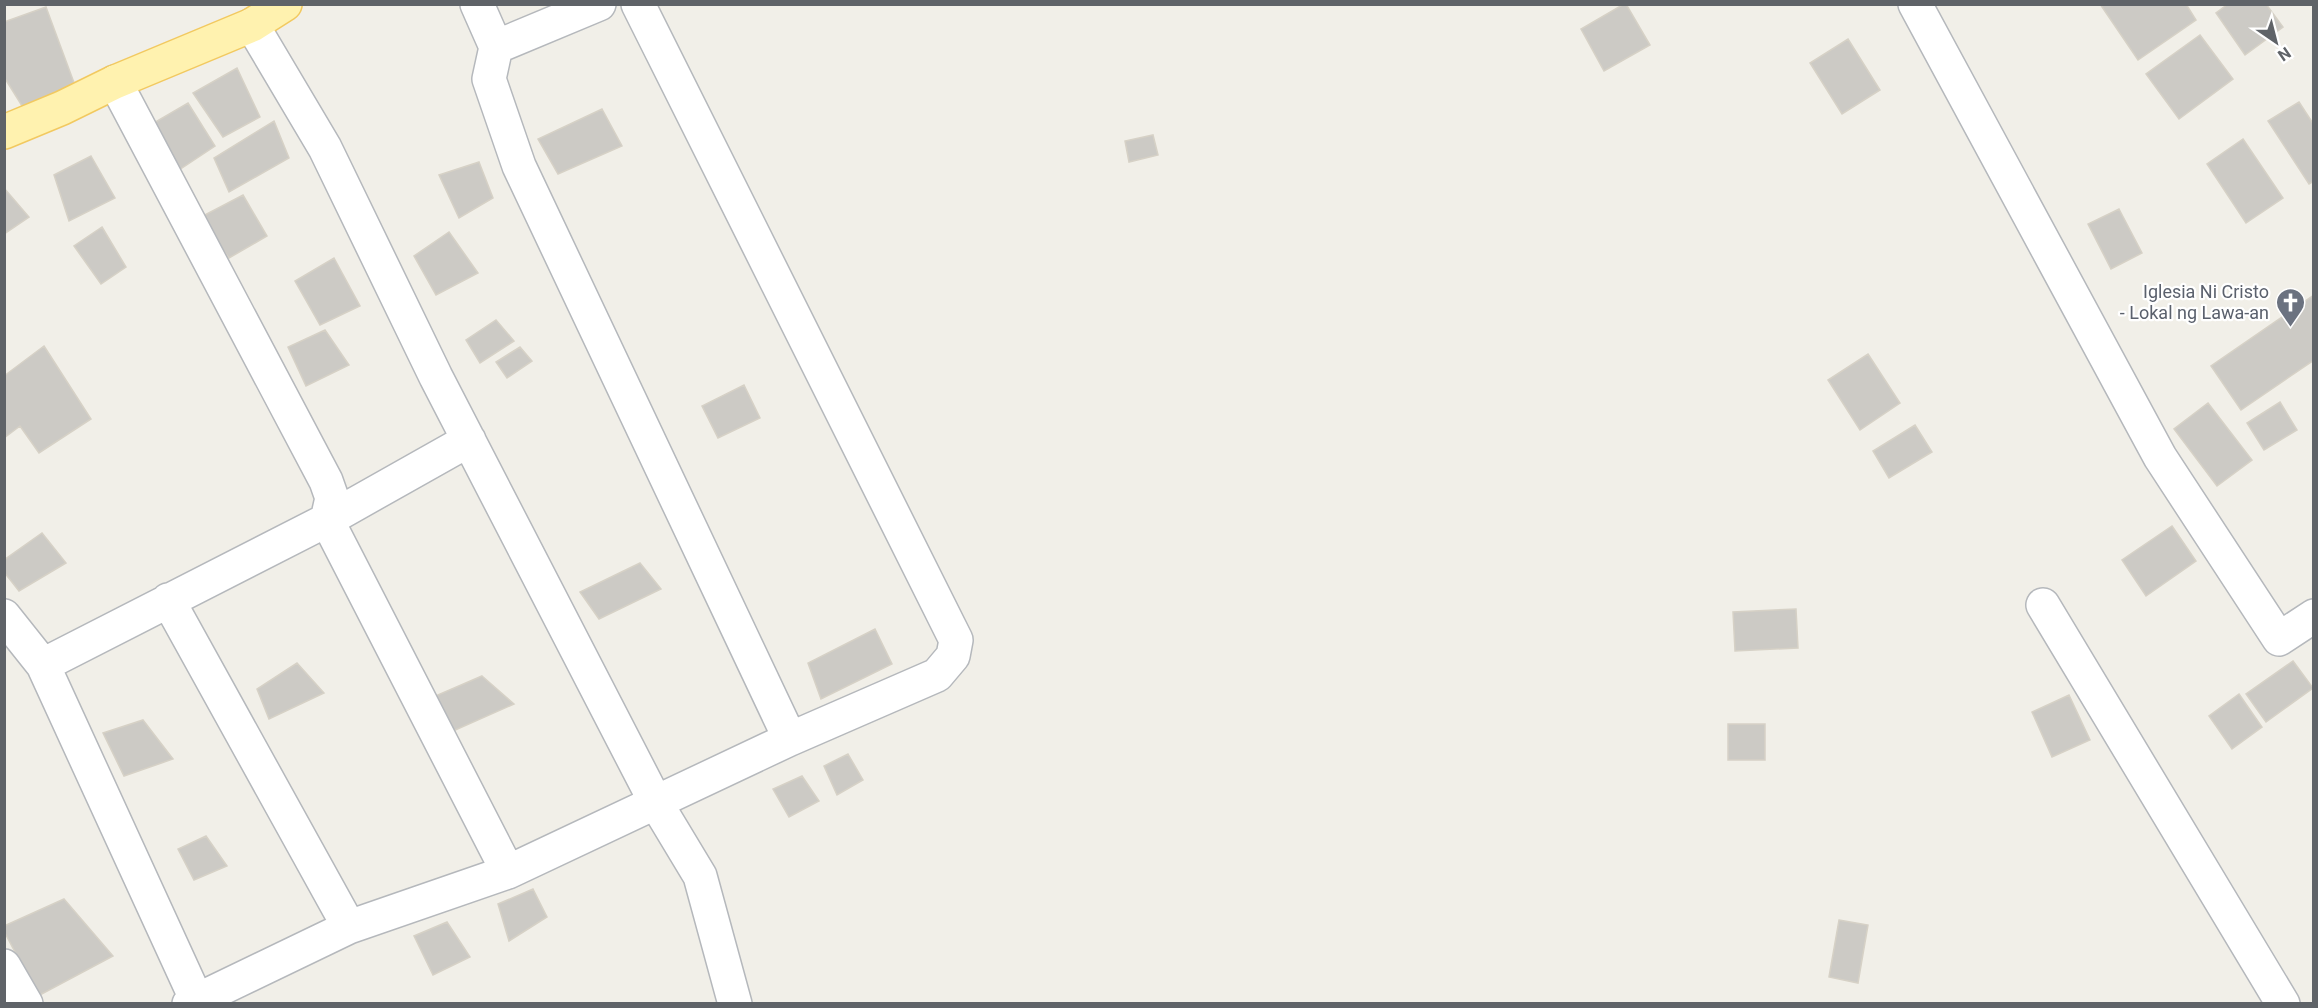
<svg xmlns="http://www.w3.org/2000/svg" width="2318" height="1008" font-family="Roboto,sans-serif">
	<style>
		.building { fill: #cccac5; stroke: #d6d1c6; stroke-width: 1.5 }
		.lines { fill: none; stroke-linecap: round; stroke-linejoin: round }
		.minor-casing { stroke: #b5b8bc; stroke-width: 36 }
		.major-casing { stroke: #f2c960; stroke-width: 36 }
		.minor { stroke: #fff; stroke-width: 33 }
		.major { stroke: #fff2af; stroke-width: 33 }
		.labels { text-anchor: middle; stroke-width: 4.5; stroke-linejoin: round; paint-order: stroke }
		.worship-label { font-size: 18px; fill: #5b616d; stroke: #fff; text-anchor: end }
	</style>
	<rect width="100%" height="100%" fill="#f1efe8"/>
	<path class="building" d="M1624 4H1626L1650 45 1604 71 1581 29Z
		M2100 4H2186L2196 20 2138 60Z
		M2228 4H2266L2283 27 2245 55 2216 13Z
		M46 7 76 88 24 109 4 77V22Z
		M2200 35 2233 79 2179 119 2146 74Z
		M1848 39 1880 90 1842 114 1810 63Z
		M237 68 260 117 223 137 193 93Z
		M2299 102 2314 125V181L2309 184 2268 121Z
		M188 103 215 146 179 170 152 124Z
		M602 109 622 146 558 174 538 139Z
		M274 121 289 158 229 192 214 158Z
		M1153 135 1158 155 1129 162 1125 141Z
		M2243 139 2283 198 2246 223 2207 164Z
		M91 156 115 198 69 221 54 175Z
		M479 162 493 198 459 218 439 175Z
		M4 188 29 217 4 234Z
		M243 195 267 236 229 258 199 218Z
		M2119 209 2142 253 2111 269 2088 224Z
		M102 227 126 267 101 284 74 246Z
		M449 232 478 273 436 295 414 256Z
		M334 258 360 306 320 325 295 281Z
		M2314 295V360L2241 410 2211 366Z
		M496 320 514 341 480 363 466 340Z
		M325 330 349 365 306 386 288 347Z
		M44 346 91 419 39 453 20 426 4 438V376Z
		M520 347 532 361 507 378 496 362Z
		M1868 354 1900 403 1860 430 1828 380Z
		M744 385 760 418 718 438 702 406Z
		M2280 402 2297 430 2264 450 2247 423Z
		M2208 403 2252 460 2217 486 2174 429Z
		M1915 425 1932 452 1889 478 1873 451Z
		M2172 526 2196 561 2146 596 2122 560Z
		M42 533 66 563 19 591 4 572V560Z
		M640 563 661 589 599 619 580 592Z
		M1796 609 1798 648 1735 651 1733 612Z
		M875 629 892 664 821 699 808 663Z
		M2293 661 2313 688 2266 722 2246 694Z
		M297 663 324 693 269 719 257 689Z
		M482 676 514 704 444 735 426 700Z
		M2239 694 2262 727 2232 749 2209 716Z
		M2069 695 2090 740 2052 757 2032 712Z
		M143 720 173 759 124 776 103 733Z
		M1728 724H1765V760H1728Z
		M848 754 863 780 837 795 824 766Z
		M802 776 819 801 789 817 773 789Z
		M206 836 227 866 194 880 178 849Z
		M533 889 547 917 509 941 498 904Z
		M64 899 113 956 38 996 4 931V926Z
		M1839 920 1868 925 1858 983 1829 977Z
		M447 922 470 957 433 975 414 936Z"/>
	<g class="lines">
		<defs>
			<path id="minor" d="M477 4 496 47 489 79 519 166 790 739
				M1915 4 2160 457 2279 639 2314 616
				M252 25 325 148 436 377 656 803 700 876 735 1004
				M496 47 599 4
				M115 82 326 481 332 498 327 520 508 872
				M168 600 349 927
				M2043 605 2283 1004
				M4 616 43 665
				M4 966 26 1004
				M197 1001 43 665 327 520 469 440
				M189 1004 349 927 508 872 790 739 937 675 953 656 956 640 638 4"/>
			<path id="major" d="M4 132 62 108 115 82 252 25 285 4"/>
		</defs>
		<use href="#minor" class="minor-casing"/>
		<use href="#major" class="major-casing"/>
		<use href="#minor" class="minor"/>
		<use href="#major" class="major"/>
	</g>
	<defs>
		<symbol id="church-pin" viewBox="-11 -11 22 30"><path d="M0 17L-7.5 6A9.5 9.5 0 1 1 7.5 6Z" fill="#6b7280" stroke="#fff"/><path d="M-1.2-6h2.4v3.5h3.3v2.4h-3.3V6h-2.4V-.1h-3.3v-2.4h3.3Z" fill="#fff"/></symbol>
	</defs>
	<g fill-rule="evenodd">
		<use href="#church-pin" x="2274" y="286" width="33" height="45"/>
	</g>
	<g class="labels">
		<g class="worship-label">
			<text x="2269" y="298">Iglesia Ni Cristo<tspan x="2269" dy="21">- Lokal ng Lawa-an</tspan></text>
		</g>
	</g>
	<rect width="2318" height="1008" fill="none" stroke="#5f6368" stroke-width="12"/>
	<g transform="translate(2276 42) rotate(145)" stroke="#ffffff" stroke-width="4.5" paint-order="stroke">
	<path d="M0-4.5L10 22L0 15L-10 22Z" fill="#5f6368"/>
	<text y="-9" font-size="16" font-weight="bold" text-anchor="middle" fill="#5f6368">N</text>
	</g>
</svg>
